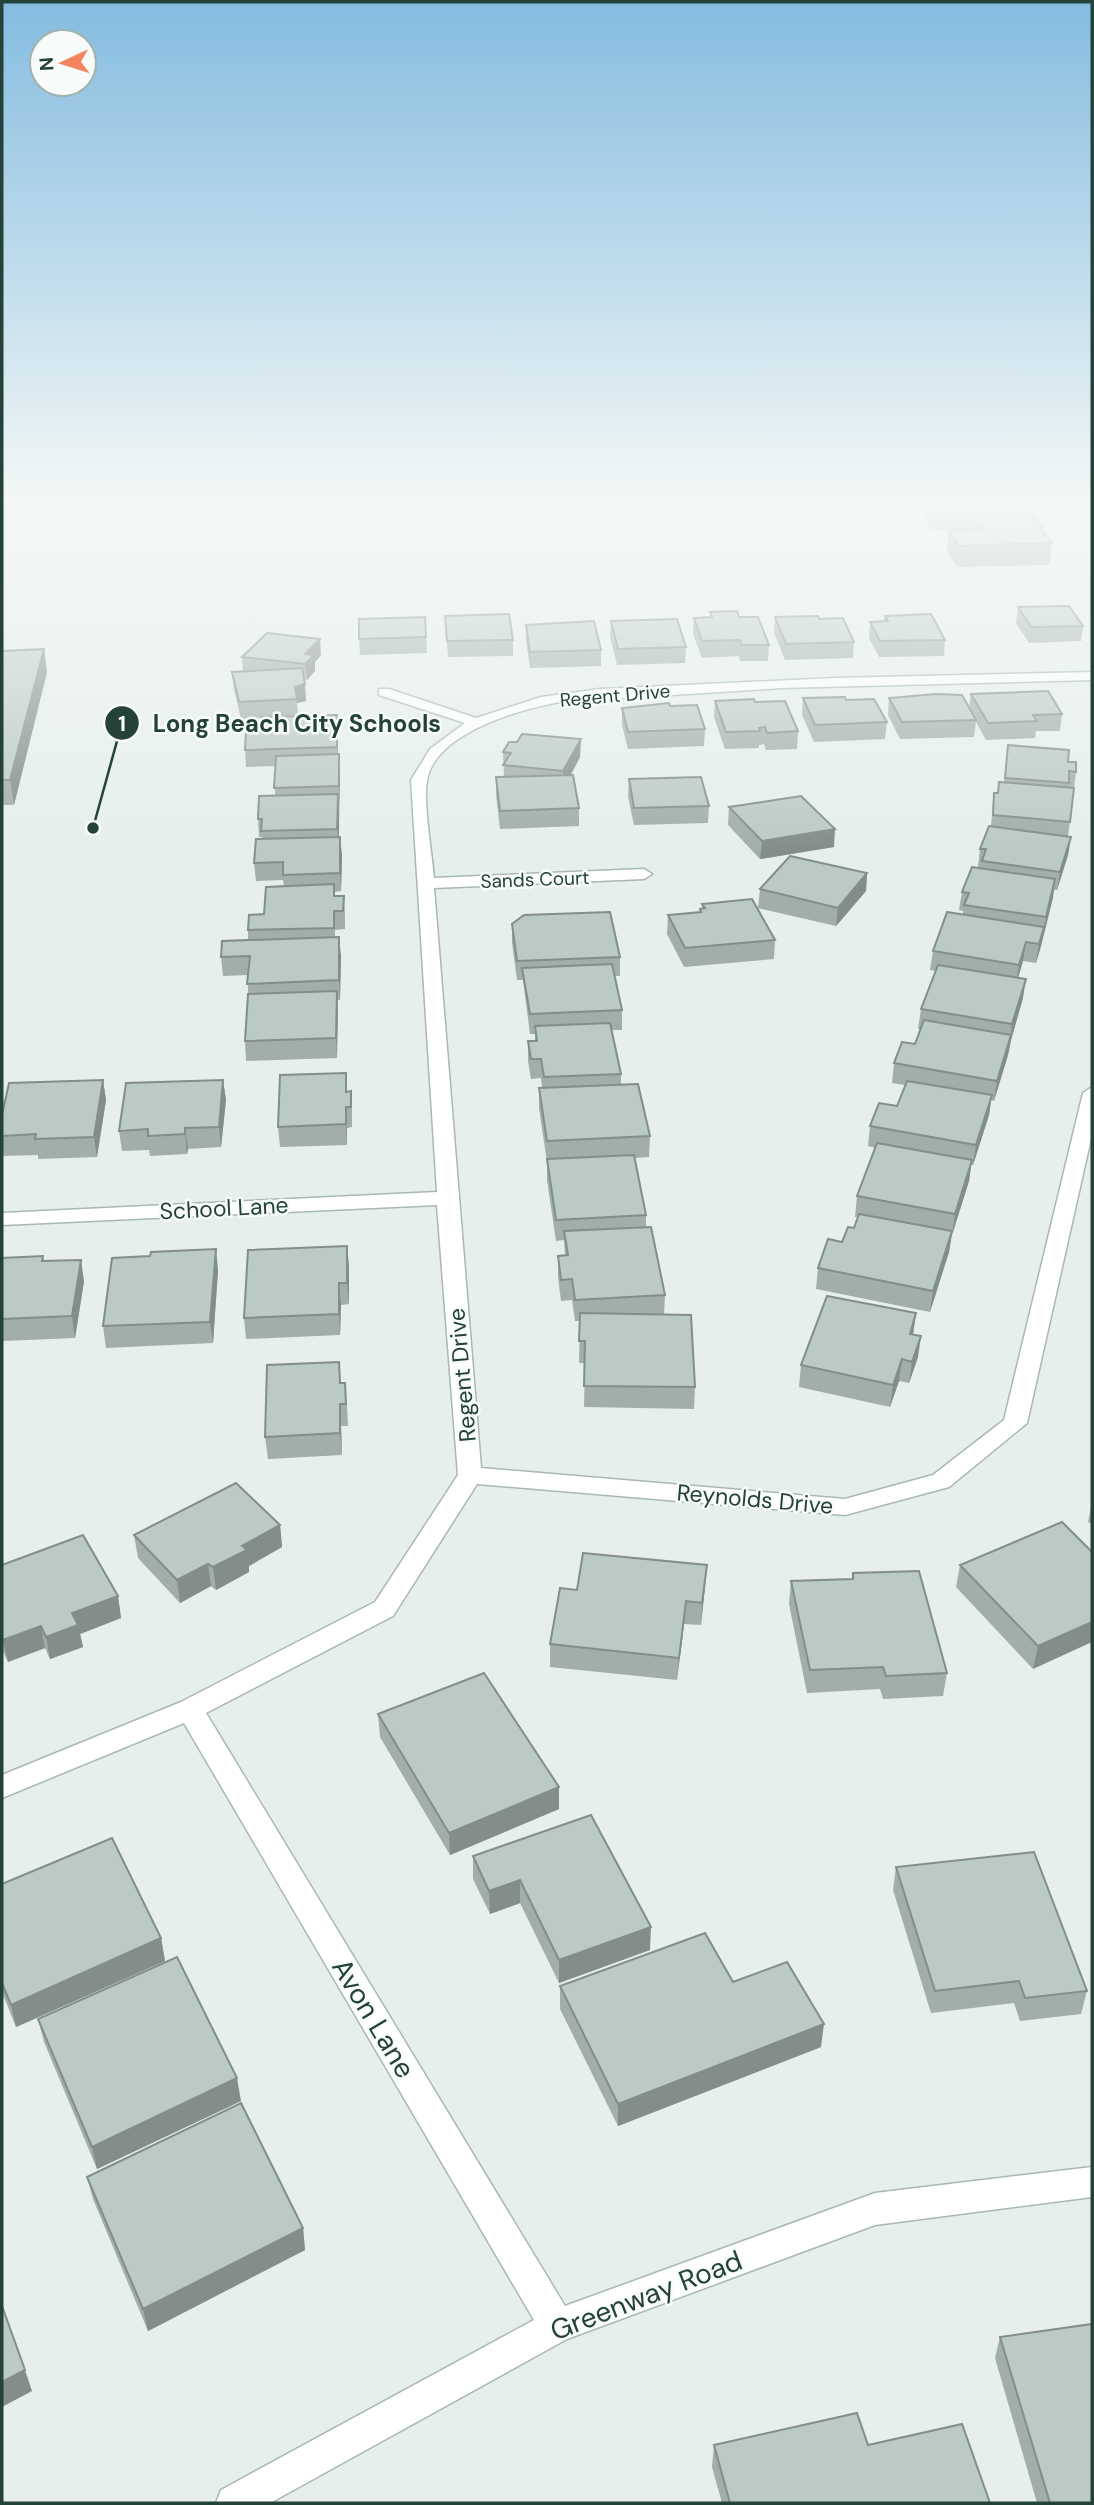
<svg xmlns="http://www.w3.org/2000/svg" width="1094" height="2505" font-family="'DM Sans',sans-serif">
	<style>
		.green { fill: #bfe0c8 }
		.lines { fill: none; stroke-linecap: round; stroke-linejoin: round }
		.street-casing { stroke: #a8b8b2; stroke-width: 3 }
		.street { fill: #fff; fill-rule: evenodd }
		.wall { fill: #a1aea9 }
		.shaded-wall { fill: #838d89 }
		.building { fill: #bbcac4; stroke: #838d89; stroke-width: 2 }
		.labels { text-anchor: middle; stroke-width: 5; stroke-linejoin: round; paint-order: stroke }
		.far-street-label { font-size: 19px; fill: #24423a; stroke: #f7fbf9 }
		.street-label { font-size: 23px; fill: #24423a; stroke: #f7fbf9 }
		.near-street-label { font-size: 28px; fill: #24423a; stroke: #f7fbf9 }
		.leader { fill: none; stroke: #24423a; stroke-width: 2.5 }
		.callout-dot { fill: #24423a; stroke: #f7fbf9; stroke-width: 2.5 }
		.mark-label { font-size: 21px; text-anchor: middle; font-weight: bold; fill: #fff }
		.callout-label { font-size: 24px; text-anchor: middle; font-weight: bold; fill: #24423a; stroke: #f7fbf9; stroke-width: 5; stroke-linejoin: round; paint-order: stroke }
	</style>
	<rect width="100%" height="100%" fill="#e6efeb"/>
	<path class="green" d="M2 501H892L276 519 2 522Z"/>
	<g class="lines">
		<defs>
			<path id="street" d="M1092 672V680L782 688 560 702C521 709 434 733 427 781 423 802 432 854 434 878L644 869 652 874 644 879 434 888 481 1468 845 1499 933 1475 1004 1420 1083 1093 1092 1087V1134L1027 1423 949 1487 845 1515 477 1484 393 1616 206 1713 565 2306 875 2193 1092 2167V2197L875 2225 567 2339 270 2503H216L221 2490 534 2320 184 1723 2 1798V1775L181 1702 375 1602 458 1475 437 1205 2 1225V1213L437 1192 411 780 430 749 465 723 379 695V689H389L476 718 541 697 600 689 834 678Z"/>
		</defs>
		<use href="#street" class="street-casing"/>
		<use href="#street" class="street"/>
	</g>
	<path class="wall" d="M923 501H1022L1044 527V533L1052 543 1049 565 957 567 947 552 949 530H968L967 529 932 530 922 514Z
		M1018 607 1083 626 1081 641 1029 643 1016 623Z
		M710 612 739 617 769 645 768 661H740L739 656 702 658 693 634 694 618H710Z
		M445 616 513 640V656L448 657Z
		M885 616 945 640 944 656 879 657 869 638 870 622 884 621Z
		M425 617 427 653 360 655 359 639Z
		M775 617 820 619 854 642 853 658 785 660 774 633Z
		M611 621 686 647 685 663 617 665 610 637Z
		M526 625 601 650V666L530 668 526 641Z
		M44 649 47 672 14 805H2V651Z
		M321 655 315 662V671L307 680H304L306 701 297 703 298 715 264 717 338 732V754H339L340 771 339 837 342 855 341 891 335 892V896H344L345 915V929L335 930V937L341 956 340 1000H337V1058L246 1061 245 1041 248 994V975L223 976 221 957 248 940V930L264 914 284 886 283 880 256 881 254 863 262 839V837H259L258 819 275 796V766L246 767 245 750 261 732 262 718 241 719 234 689 232 672H243L242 657Z
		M971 694 1062 714 1060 731H1036L1035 738 986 740 976 722 974 737 900 739 888 715 889 698 969 708Z
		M803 698 846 700 887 722 885 739 814 742 802 715Z
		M715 701 755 702 798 731 797 749 766 750 764 744 759 745V748L725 749 714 717Z
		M670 706 705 729 704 746 628 749 622 725V708Z
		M1008 745 1068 762 1076 772 1068 837H1071L1068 855 1057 890H1054L1041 946 1036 963 1023 961 1018 978 1023 998 1011 1040 1008 1055 994 1101 991 1100 989 1115 973 1165H971L969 1181 952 1235 949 1252 930 1312 816 1289 818 1268 854 1228 858 1217H855L857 1196 876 1148 868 1146 870 1126 897 1106 905 1085 892 1083 894 1063 915 1044 920 1029H918L921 1009 936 971 930 970 933 951 963 915V911L959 910 962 892 981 868 978 867 980 849 991 826 994 793H998L999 782H1004Z
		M503 752 580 757 571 775 579 808V826L500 829 496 795V777H504Z
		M629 779 709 806 708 823 634 825 628 797Z
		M729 807 834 847 760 859 728 825Z
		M867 873 866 891 836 926 758 908 760 889Z
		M702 904 775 940 774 959 684 967 667 934 668 915 700 912V909L702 908Z
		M512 924 620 957V976H615L622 1010V1030H612L621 1074V1085L650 1136 649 1157 635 1158 646 1215V1227L665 1295 664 1315 695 1387 694 1409 584 1407 585 1363H579L580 1321H575L572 1300 561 1301 558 1277V1256L565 1255 564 1240 556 1241 547 1180V1162L539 1108V1088H542L541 1078 531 1079 528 1061V1041H535V1034H530L523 980H517L512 943Z
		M346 1073 347 1091H351L352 1111V1127L347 1128V1145L280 1147 278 1127Z
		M103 1080 106 1100 97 1157 38 1159V1155L2 1156V1115Z
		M223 1080 226 1100 221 1147 188 1149 187 1154 150 1156 149 1150 122 1151 119 1131Z
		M347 1246 349 1267V1304L341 1305 340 1335 246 1339 244 1318Z
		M43 1256 44 1261 84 1281 75 1338 2 1341V1261Z
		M150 1256 218 1270 213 1343 106 1348 103 1326Z
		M916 1313 913 1334 918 1357 909 1383 899 1381 890 1407 799 1387 801 1365Z
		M341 1383 347 1405 348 1426H341L342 1455 268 1459 265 1437Z
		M1092 1503V1524L1088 1522Z
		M280 1525 282 1547 249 1566V1572L216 1590 211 1586 180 1603 138 1558 134 1535Z
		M1092 1552 1033 1669 956 1587 960 1565Z
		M2 1565 118 1596 121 1618 80 1634 83 1647 50 1659 45 1648 8 1662 2 1649Z
		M707 1565 701 1625 684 1624 677 1680 550 1667V1644L577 1590Z
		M853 1573 947 1673 943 1696 883 1699 880 1689 807 1693 789 1604 791 1581 852 1579Z
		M378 1714 559 1787V1809L450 1855 380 1737Z
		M473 1856 650 1950 559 1983 520 1903 490 1914 473 1879Z
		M896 1867 1087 1991 1081 2014 1020 2021 1014 2003 931 2013 893 1890Z
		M2 1884 161 1938 165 1961 16 2027 2 1992Z
		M733 1982 821 2047 618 2126 560 2009V1986Z
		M38 2019 241 2101 97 2169 44 2042Z
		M87 2177 303 2228 305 2250 148 2331 93 2199Z
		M1000 2337 1092 2503H1037L995 2358Z
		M714 2445H868L990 2503H722L712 2467Z"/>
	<path class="shaded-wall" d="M320 639 321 655 315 662V671L307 680 305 654Z
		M44 649 47 672 14 805 10 780Z
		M305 684 306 701 297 703 295 687Z
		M337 715 338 732V764L337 747Z
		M581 739 580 757 563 789V771Z
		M339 754 340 771V804L339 786Z
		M338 794 339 812V847L337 829Z
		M835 829 834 847 760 859 762 841Z
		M340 837 342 855 341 891 340 873Z
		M1071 837 1068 855 1057 890 1060 872Z
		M867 873 866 891 836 926 838 908Z
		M1055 879 1053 898 1041 946 1036 963 1039 944 1044 927Z
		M339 937 341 956 340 1000 339 980Z
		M1026 942 1023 961 1016 984 1019 965Z
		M1026 979 1023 998 1011 1040 1008 1055 994 1101 997 1081 1010 1039 1012 1024Z
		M337 991 338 1011 337 1058 336 1038Z
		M103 1080 106 1100 97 1157 94 1137Z
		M223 1080 226 1100 221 1147 219 1127Z
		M992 1095 989 1115 973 1165 976 1145Z
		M346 1107 347 1128V1145L346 1124Z
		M185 1128 188 1149 187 1154 185 1134Z
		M972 1160 969 1181 952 1235 955 1214Z
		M952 1231 949 1252 930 1312 933 1291Z
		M347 1246 349 1267V1304L347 1283Z
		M216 1249 218 1270 213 1343 210 1322Z
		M81 1260 84 1281 75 1338 72 1316Z
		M339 1283 341 1305 340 1335 339 1314Z
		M916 1313 913 1335 910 1334Z
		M921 1336 918 1357 909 1383 912 1362Z
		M902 1359 899 1381 890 1407 893 1385Z
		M340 1404 341 1426 342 1455 340 1433Z
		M280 1525 282 1547 249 1566V1572L216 1590 213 1567 242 1546Z
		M208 1564 211 1586 180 1603 177 1580Z
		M707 1565 705 1587 701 1625 702 1603Z
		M118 1596 121 1618 80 1634 83 1647 50 1659 46 1637 72 1613Z
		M686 1601 684 1624 677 1680 679 1658Z
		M1092 1622V1642L1033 1669 1038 1646Z
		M41 1626 45 1648 8 1662 3 1640Z
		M559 1787V1809L450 1855 449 1833Z
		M520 1880V1903L490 1914 489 1891Z
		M651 1927 650 1950 559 1983V1960Z
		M161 1938 165 1961 16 2027 11 2005Z
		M824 2024 821 2047 618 2126V2104Z
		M237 2078 241 2101 97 2169 92 2147Z
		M303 2228 305 2250 148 2331 143 2309Z
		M25 2370 32 2391 2 2407V2382Z"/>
	<path class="building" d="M929 501H1022L1044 527H1039L1052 543 959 546 949 530 984 529 970 508 934 509Z
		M1069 606 1083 626 1031 627 1018 607Z
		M737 611 739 617H758L769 645H741L740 640 702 641 694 618 712 617 710 612Z
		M509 614 513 640 447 641 445 616Z
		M931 614 945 640 880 641 870 622 888 621 885 616Z
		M818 616 820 619 843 618 854 642 786 644 775 617Z
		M425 617 426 637 359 639V619Z
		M677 619 686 647 618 649 611 621Z
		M594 621 601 650 530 652 526 625Z
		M267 633 320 639 305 654 314 655 305 664 242 657Z
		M44 649 10 780H2V651Z
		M302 668 305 684 295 687 297 699 239 702 232 672Z
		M1048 691 1062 714 1033 715 1037 721 988 723 971 694Z
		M936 694 962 695 976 720 902 722 889 698Z
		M845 697 846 700 874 699 887 722 815 725 803 698Z
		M754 699 755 702 785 701 798 731 767 733 765 727 759 728 760 731 726 732 715 701Z
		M669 703 670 706 697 705 705 729 628 732 622 708Z
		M337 715V747L245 750 246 732H261L262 717Z
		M522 734 581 739 563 771 503 765 511 753 503 752 509 742H517Z
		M1008 745 1069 750 1068 762H1076V772L1069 771V783L1005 778Z
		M339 754V786L274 788 276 756Z
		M573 775 579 808 500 811 496 777Z
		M701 777 709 806 634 808 629 779Z
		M999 782 1074 788 1070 822 993 815 994 793H998Z
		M338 794 337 829 261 831 262 819H258L259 796Z
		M801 796 835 829 762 841 729 807Z
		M989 826 1071 837 1060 872 982 861 986 849H980Z
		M340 837V873L283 875V862L254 863 256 839Z
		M790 856 867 873 838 908 760 889Z
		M972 867 1055 879 1046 917 964 905 969 893 962 892Z
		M334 884V896H344L343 911H334V928L248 930 249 915 264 914 266 887Z
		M752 899 775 940 685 948 668 915 701 912 700 909 705 908 702 904Z
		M610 912 620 957 517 961 512 924 524 915Z
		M947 912 1044 927 1039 944 1026 942 1019 965 933 951Z
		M339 937V980L247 984 250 956 221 957 222 941Z
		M612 964 622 1010 530 1014 522 968Z
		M938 965 1026 979 1012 1024 921 1009Z
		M337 991 336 1038 245 1041 248 994Z
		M924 1020 1011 1035 997 1081 894 1063 902 1042 915 1044Z
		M610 1023 621 1074 544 1077 541 1059H531L528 1041H537L535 1026Z
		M346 1073V1092L351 1091V1107H346V1124L278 1127 280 1075Z
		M103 1080 94 1137 35 1139 36 1134 2 1136V1115L9 1083Z
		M223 1080 219 1127 185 1128V1134L148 1136V1129L119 1131 126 1083Z
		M907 1081 992 1095 976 1145 870 1126 879 1103 897 1106Z
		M638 1084 650 1136 547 1141 539 1088Z
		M877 1143 972 1160 955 1214 857 1196Z
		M634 1155 646 1215 556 1220 547 1159Z
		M859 1214 952 1231 933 1291 818 1268 828 1239 842 1242 848 1227 854 1228Z
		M651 1227 665 1295 575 1300 572 1279 561 1280 558 1256 568 1255 564 1231Z
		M347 1246V1283H339V1314L244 1318 248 1250Z
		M216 1249 210 1322 103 1326 112 1258 150 1256 151 1252Z
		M43 1256 42 1261 81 1260 72 1316 2 1319V1258Z
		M827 1296 916 1313 910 1334 921 1336 912 1362 902 1359 893 1385 801 1365Z
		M580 1313 691 1315 695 1387 584 1386 585 1341H579Z
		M339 1362 340 1383H345L346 1404H340V1433L265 1437 267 1365Z
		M236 1483 280 1525 242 1546 247 1550 213 1567 208 1564 177 1580 134 1535Z
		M1062 1522 1092 1552V1622L1038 1646 960 1565Z
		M83 1535 118 1596 72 1613 78 1625 46 1637 41 1626 3 1640 2 1637V1565Z
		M583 1553 707 1565 702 1603 686 1601 679 1658 550 1644 560 1588 577 1590Z
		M919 1571 947 1673 886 1676 883 1667 810 1670 791 1581 853 1579V1573Z
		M484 1673 559 1787 449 1833 378 1714Z
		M591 1815 651 1927 559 1960 520 1880 489 1891 473 1856Z
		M112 1838 161 1938 11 2005 2 1983V1884Z
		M1034 1852 1087 1991 1025 1998 1019 1981 935 1991 896 1867Z
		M705 1933 733 1982 787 1962 824 2024 618 2104 560 1986Z
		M177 1957 237 2078 92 2147 38 2019Z
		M241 2103 303 2228 143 2309 87 2177Z
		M2 2306 25 2370 2 2382Z
		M1092 2324V2503H1050L1000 2337Z
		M857 2413 868 2445 962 2424 990 2503H730L714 2445Z"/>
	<linearGradient id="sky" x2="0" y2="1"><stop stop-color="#84bce0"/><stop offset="0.59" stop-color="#f4f8f6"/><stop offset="1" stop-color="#f4f8f6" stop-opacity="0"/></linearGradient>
	<rect width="1094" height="852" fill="url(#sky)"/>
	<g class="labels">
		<g class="far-street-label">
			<text transform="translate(615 695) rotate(-5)" y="7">Regent Drive</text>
			<text transform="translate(535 879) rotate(-2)" y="7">Sands Court</text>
		</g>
		<g class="street-label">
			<text transform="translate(224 1208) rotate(-3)" y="8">School Lane</text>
			<text transform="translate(462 1375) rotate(-95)" y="8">Regent Drive</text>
			<text transform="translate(755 1499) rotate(5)" y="8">Reynolds Drive</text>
		</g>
		<g class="near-street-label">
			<text transform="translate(374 2018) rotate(59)" y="10">Avon Lane</text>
			<text transform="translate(646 2295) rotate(-21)" y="10">Greenway Road</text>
		</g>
	</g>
	<path class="leader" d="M93 828L122 723"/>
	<g class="callout-dot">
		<circle cx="93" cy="828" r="7"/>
		<circle cx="122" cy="723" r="18"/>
	</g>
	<g class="mark-label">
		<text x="122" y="731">1</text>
	</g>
	<g class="callout-label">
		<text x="297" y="732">Long Beach City Schools</text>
	</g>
	<rect width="1094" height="2505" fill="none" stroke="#24423a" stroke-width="7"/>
	<g transform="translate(63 63) rotate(266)"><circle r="33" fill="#f7fbf9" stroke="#a3b1ad" stroke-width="2"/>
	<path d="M0-5L12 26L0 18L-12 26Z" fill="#f4845f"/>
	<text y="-10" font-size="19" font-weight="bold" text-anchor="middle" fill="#24423a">N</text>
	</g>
</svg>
